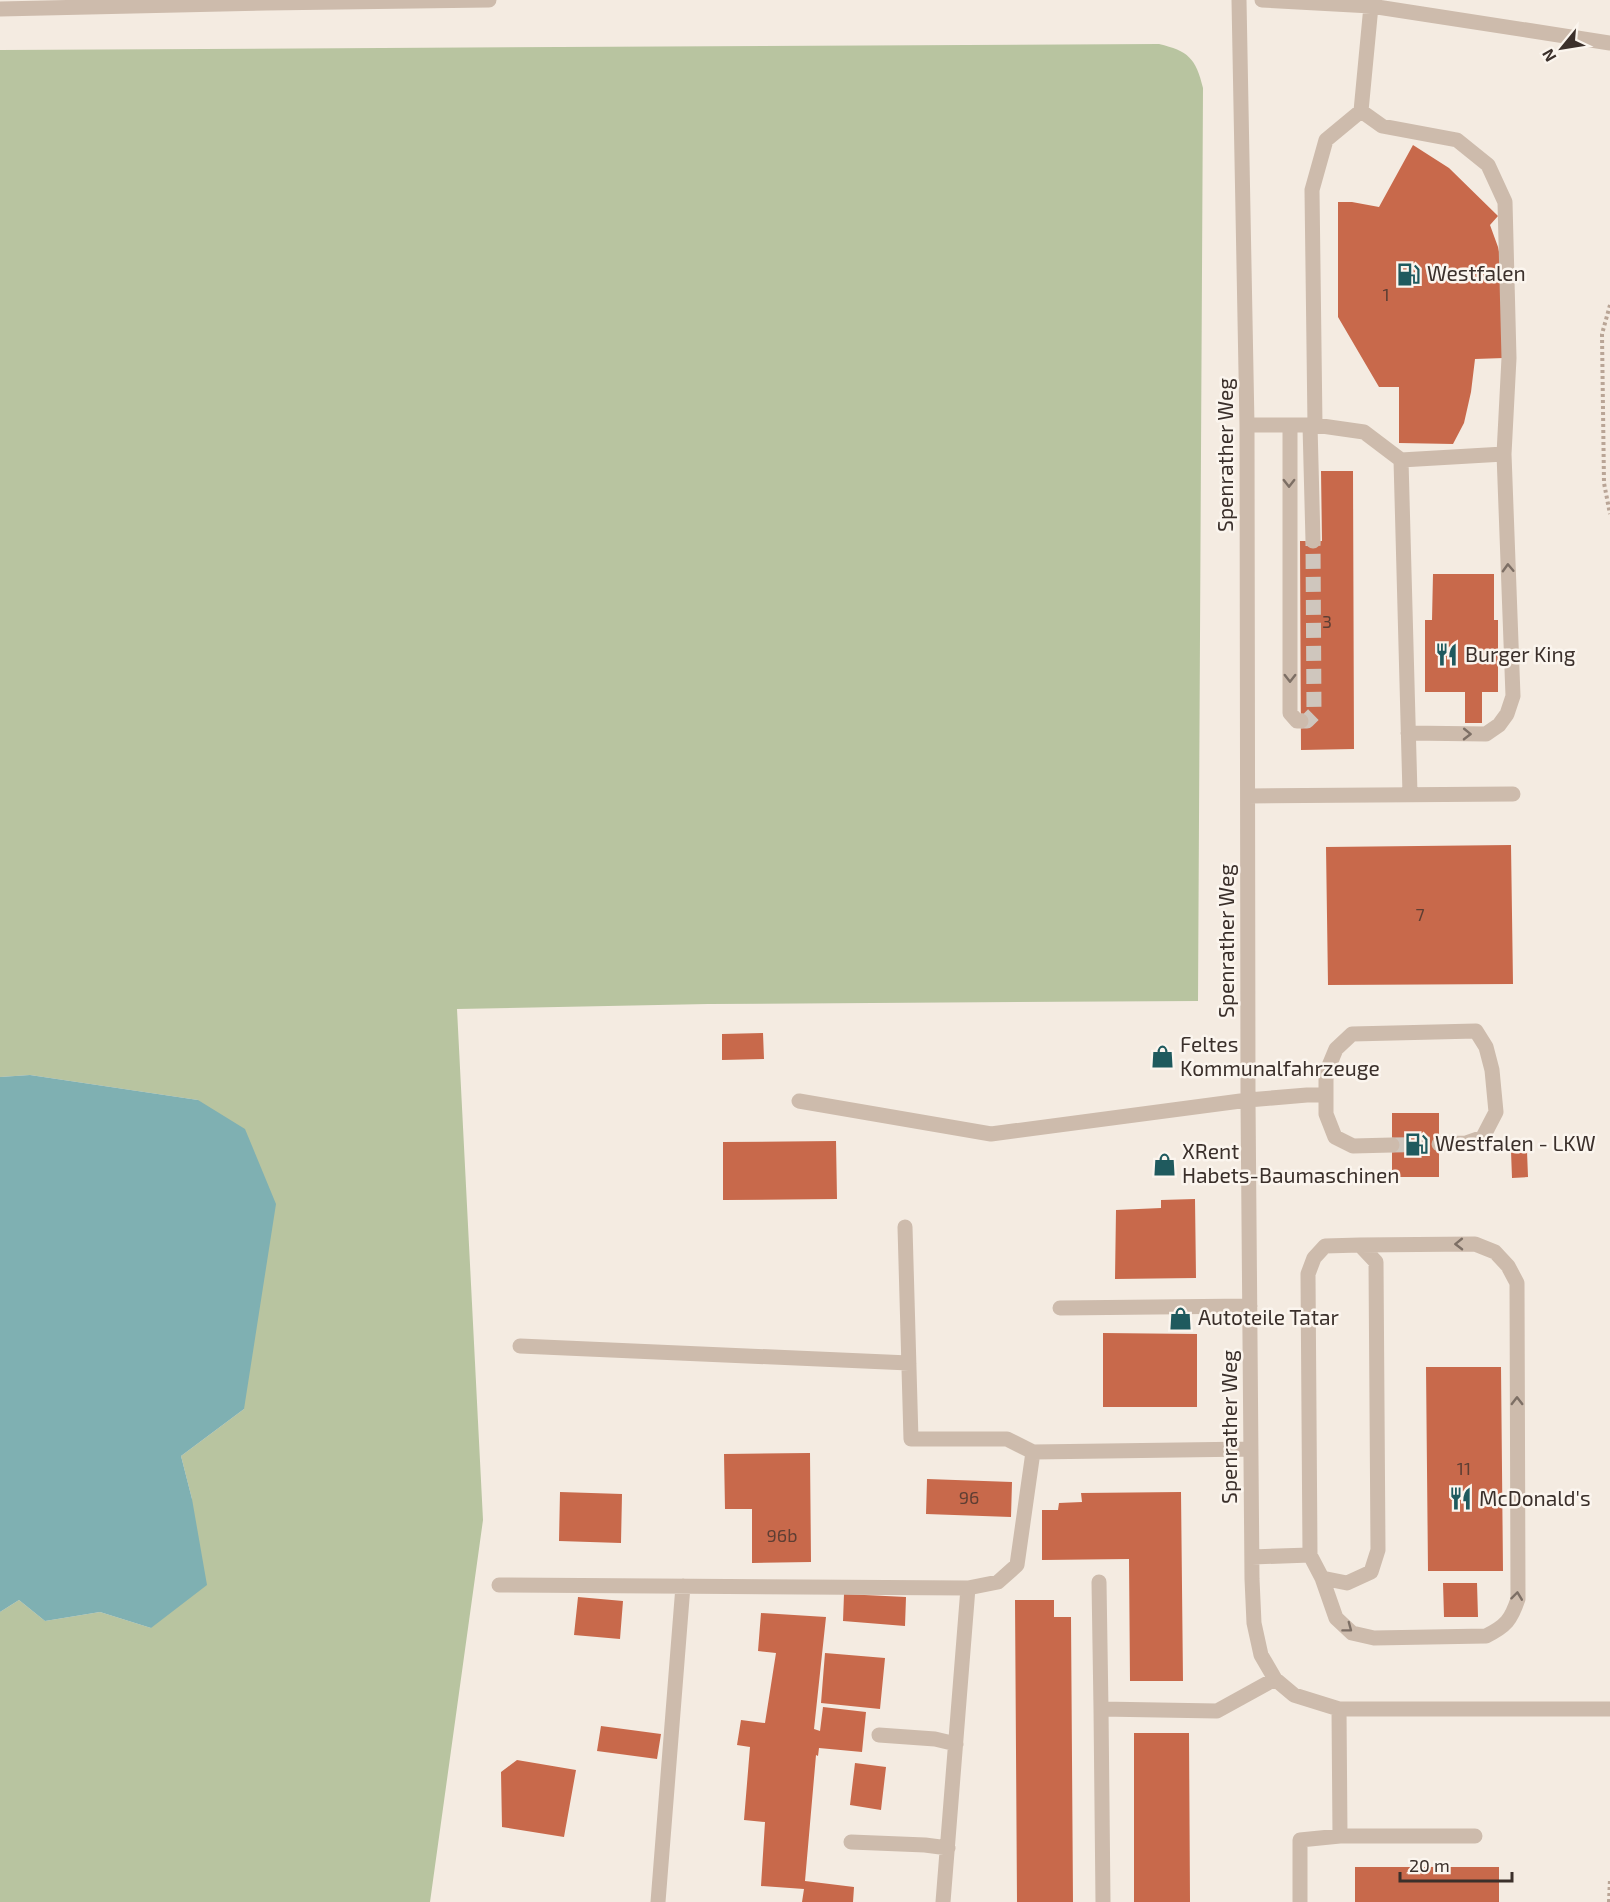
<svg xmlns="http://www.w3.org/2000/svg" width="1610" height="1902" font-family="'Exo 2',sans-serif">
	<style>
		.green { fill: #b8c4a0 }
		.water { fill: #7fb0b2 }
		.building { fill: #c8694b }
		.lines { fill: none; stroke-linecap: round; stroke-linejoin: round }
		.minor-tunnel { stroke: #cfc6bd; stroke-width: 15; stroke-dasharray: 15 8; stroke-linecap: butt }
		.path { stroke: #b9a596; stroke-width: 4; stroke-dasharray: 3 3; stroke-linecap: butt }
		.minor { stroke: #cdbbac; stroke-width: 15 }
		.oneway { stroke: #7d6f65 }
		.labels { text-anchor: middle; stroke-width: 5; stroke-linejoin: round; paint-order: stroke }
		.number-label { font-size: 18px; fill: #5e3e33 }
		.poi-label { font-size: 21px; fill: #3b302b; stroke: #fbf5ee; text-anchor: start }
		.street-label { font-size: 21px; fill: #3b302b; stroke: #fbf5ee }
	</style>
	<rect width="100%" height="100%" fill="#f4ebe1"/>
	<path class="green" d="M1159 44C1188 51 1196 58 1203 88L1198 1001 708 1004 457 1009 483 1520 430 1902H0V1612L19 1600 45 1621 100 1612 151 1628 192 1499 181 1456 244 1409 198 1100 30 1075 0 1077V50Z"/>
	<path class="water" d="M30 1075 198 1100 245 1129 276 1204 244 1409 181 1456 192 1499 207 1585 151 1628 100 1612 45 1621 19 1600 0 1612V1077Z"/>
	<path class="building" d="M1413 145 1449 168 1498 216 1490 225 1498 247 1503 271 1504 358 1475 359 1471 392 1464 423 1453 444 1399 443V387H1379L1338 317V202H1352L1379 207Z
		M1321 471H1353L1354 749 1301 750 1300 541H1322Z
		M1433 574H1494V620H1498V692H1482V723H1465V692H1425V620H1432Z
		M1511 845 1513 984 1328 985 1326 847Z
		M763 1033 764 1059 722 1060V1034Z
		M1392 1113H1439V1177H1392Z
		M836 1141 837 1199 723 1200V1142Z
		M1511 1151H1527L1528 1177 1512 1178Z
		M1195 1199 1196 1278 1115 1279 1116 1210 1161 1208V1200Z
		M1103 1333 1197 1334V1407H1103Z
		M1426 1367H1501L1503 1571H1428Z
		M810 1453 811 1562 752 1563V1509H725L724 1454Z
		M927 1479 1012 1482 1011 1517 926 1514Z
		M560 1492 622 1494 621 1543 559 1541Z
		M1181 1492 1183 1681H1130L1129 1559 1042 1560V1510H1058L1059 1503 1082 1502 1081 1493Z
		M1443 1583H1477L1478 1617H1444Z
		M844 1594 906 1597 905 1626 843 1621Z
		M578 1597 623 1601 620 1639 574 1635Z
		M1015 1600H1054V1617H1071L1073 1902H1017Z
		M761 1613 826 1617 814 1729 820 1731 823 1707 866 1712 862 1752 819 1748 818 1756 816 1755 805 1881 854 1887 853 1902H802L804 1889 761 1886 765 1822 744 1820 750 1747 737 1745 741 1720 765 1723 776 1653 758 1651Z
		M825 1653 885 1658 880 1709 821 1703Z
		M601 1726 661 1734 657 1759 597 1751Z
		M1134 1733H1189L1190 1902H1134Z
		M517 1760 576 1770 564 1837 502 1827 501 1772Z
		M855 1763 886 1767 881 1810 850 1805Z
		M1355 1867H1499V1902H1355Z"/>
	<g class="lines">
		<path class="minor-tunnel" d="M1301 721H1307L1314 714 1313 541
			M1392 1145 1439 1144"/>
		<path class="path" d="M1610 305 1602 334 1604 483 1610 514
			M1609 1902 1610 1879"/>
		<path class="minor" d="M1239 0 1247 425 1248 1100 1252 1579 1254 1623 1261 1655 1275 1679 1294 1695 1339 1709H1610
			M1262 0 1371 6 1610 43
			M0 9 266 3 489 0
			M1247 425H1315L1312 190 1326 140 1361 111 1371 6
			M1290 425V713L1297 721H1301
			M1310 425 1313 541
			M1315 425 1364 432 1401 460 1504 454 1509 358 1505 202 1488 165 1457 140 1382 126 1361 111
			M1401 460 1410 794
			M1408 733 1486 734 1499 725 1507 714 1513 696 1504 454
			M1248 796 1513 794
			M799 1101 991 1134 1248 1100 1307 1095H1326
			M1392 1145 1353 1146 1335 1137 1326 1114V1073L1336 1049 1352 1034 1476 1031 1486 1047 1492 1070 1496 1112 1483 1137 1466 1143 1439 1144
			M905 1227 911 1439H1007L1033 1452
			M1360 1245 1376 1262 1378 1550 1371 1572 1347 1583 1322 1578 1310 1555 1308 1274 1314 1258 1325 1246Z
			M1060 1308 1250 1306
			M520 1346 909 1363
			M1252 1557 1310 1555
			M1322 1578 1336 1618 1352 1633 1374 1638 1486 1636C1506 1626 1511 1620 1518 1599L1517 1283 1508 1266 1495 1252 1475 1244 1360 1245
			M1099 1582 1101 1709
			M499 1585 968 1588 998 1582 1017 1565 1033 1452 1251 1449
			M879 1735 935 1739 956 1744
			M1340 1836H1475
			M851 1842 925 1845 948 1848
			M658 1902 683 1586
			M943 1902 968 1588
			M1103 1902 1101 1709 1217 1711 1275 1679
			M1300 1902V1840L1340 1836 1339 1709"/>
	</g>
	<defs><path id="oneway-chevron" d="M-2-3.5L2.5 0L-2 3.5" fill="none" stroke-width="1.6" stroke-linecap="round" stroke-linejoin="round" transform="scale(1.5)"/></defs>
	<g class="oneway">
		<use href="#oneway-chevron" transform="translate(1289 483) rotate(90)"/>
		<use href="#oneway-chevron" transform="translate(1508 568) rotate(-92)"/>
		<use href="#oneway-chevron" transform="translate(1290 678) rotate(90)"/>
		<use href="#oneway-chevron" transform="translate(1467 734) rotate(1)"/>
		<use href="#oneway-chevron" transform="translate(1459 1244) rotate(179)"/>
		<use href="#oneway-chevron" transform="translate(1517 1401) rotate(-90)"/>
		<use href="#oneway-chevron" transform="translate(1517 1596) rotate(-83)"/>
		<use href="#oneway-chevron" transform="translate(1348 1628) rotate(37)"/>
	</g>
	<defs>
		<symbol id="fuel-bare" viewBox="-9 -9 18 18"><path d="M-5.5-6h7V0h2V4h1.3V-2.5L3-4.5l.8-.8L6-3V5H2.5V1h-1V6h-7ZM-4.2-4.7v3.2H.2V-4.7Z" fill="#1f5a5e" stroke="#fbf5ee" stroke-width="2.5" paint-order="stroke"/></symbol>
		<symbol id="restaurant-bare" viewBox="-9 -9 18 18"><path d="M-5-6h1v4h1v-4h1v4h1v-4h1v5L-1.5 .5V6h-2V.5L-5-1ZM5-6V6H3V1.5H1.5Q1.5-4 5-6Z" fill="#1f5a5e" stroke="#fbf5ee" stroke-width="2.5" paint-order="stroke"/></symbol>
		<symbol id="shop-bare" viewBox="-9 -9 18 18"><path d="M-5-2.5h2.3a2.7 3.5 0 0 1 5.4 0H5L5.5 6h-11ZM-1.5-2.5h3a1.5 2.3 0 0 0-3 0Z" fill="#1f5a5e" stroke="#fbf5ee" stroke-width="2.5" paint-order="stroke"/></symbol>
	</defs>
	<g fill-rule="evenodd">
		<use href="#fuel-bare" x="1392" y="258" width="33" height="33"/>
		<use href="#restaurant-bare" x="1430" y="638" width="33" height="33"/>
		<use href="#shop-bare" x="1146" y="1040" width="33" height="33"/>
		<use href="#fuel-bare" x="1400" y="1128" width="33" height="33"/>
		<use href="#shop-bare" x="1148" y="1148" width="33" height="33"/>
		<use href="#shop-bare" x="1164" y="1302" width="33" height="33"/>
		<use href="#restaurant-bare" x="1444" y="1482" width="33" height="33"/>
	</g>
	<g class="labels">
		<g class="number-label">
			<text x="1386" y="301">1</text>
			<text x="1327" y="628">3</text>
			<text x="1420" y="921">7</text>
			<text x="1464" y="1475">11</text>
			<text x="969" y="1504">96</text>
			<text x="782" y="1542">96b</text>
		</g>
		<g class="poi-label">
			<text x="1427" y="281">Westfalen</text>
			<text x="1465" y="662">Burger King</text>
			<text x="1180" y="1052">Feltes<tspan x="1180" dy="24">Kommunalfahrzeuge</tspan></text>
			<text x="1435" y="1151">Westfalen - LKW</text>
			<text x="1182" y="1159">XRent<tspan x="1182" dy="24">Habets-Baumaschinen</tspan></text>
			<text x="1198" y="1325">Autoteile Tatar</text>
			<text x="1479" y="1506">McDonald's</text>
		</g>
		<g class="street-label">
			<text transform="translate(1226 455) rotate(-90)" y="7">Spenrather Weg</text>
			<text transform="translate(1227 941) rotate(-90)" y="7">Spenrather Weg</text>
			<text transform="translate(1230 1427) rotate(-90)" y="7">Spenrather Weg</text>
		</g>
	</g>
	<g transform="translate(1562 48) rotate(240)" stroke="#fbf5ee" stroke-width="4.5" paint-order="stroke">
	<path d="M0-4.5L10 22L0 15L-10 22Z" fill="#3b302b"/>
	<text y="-9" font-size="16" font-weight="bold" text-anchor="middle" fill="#3b302b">N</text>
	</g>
	<path d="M1400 1872v9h112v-9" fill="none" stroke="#3b302b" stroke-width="3"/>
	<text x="1409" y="1872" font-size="18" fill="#3b302b" stroke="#fbf5ee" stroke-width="4.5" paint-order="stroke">20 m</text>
</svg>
